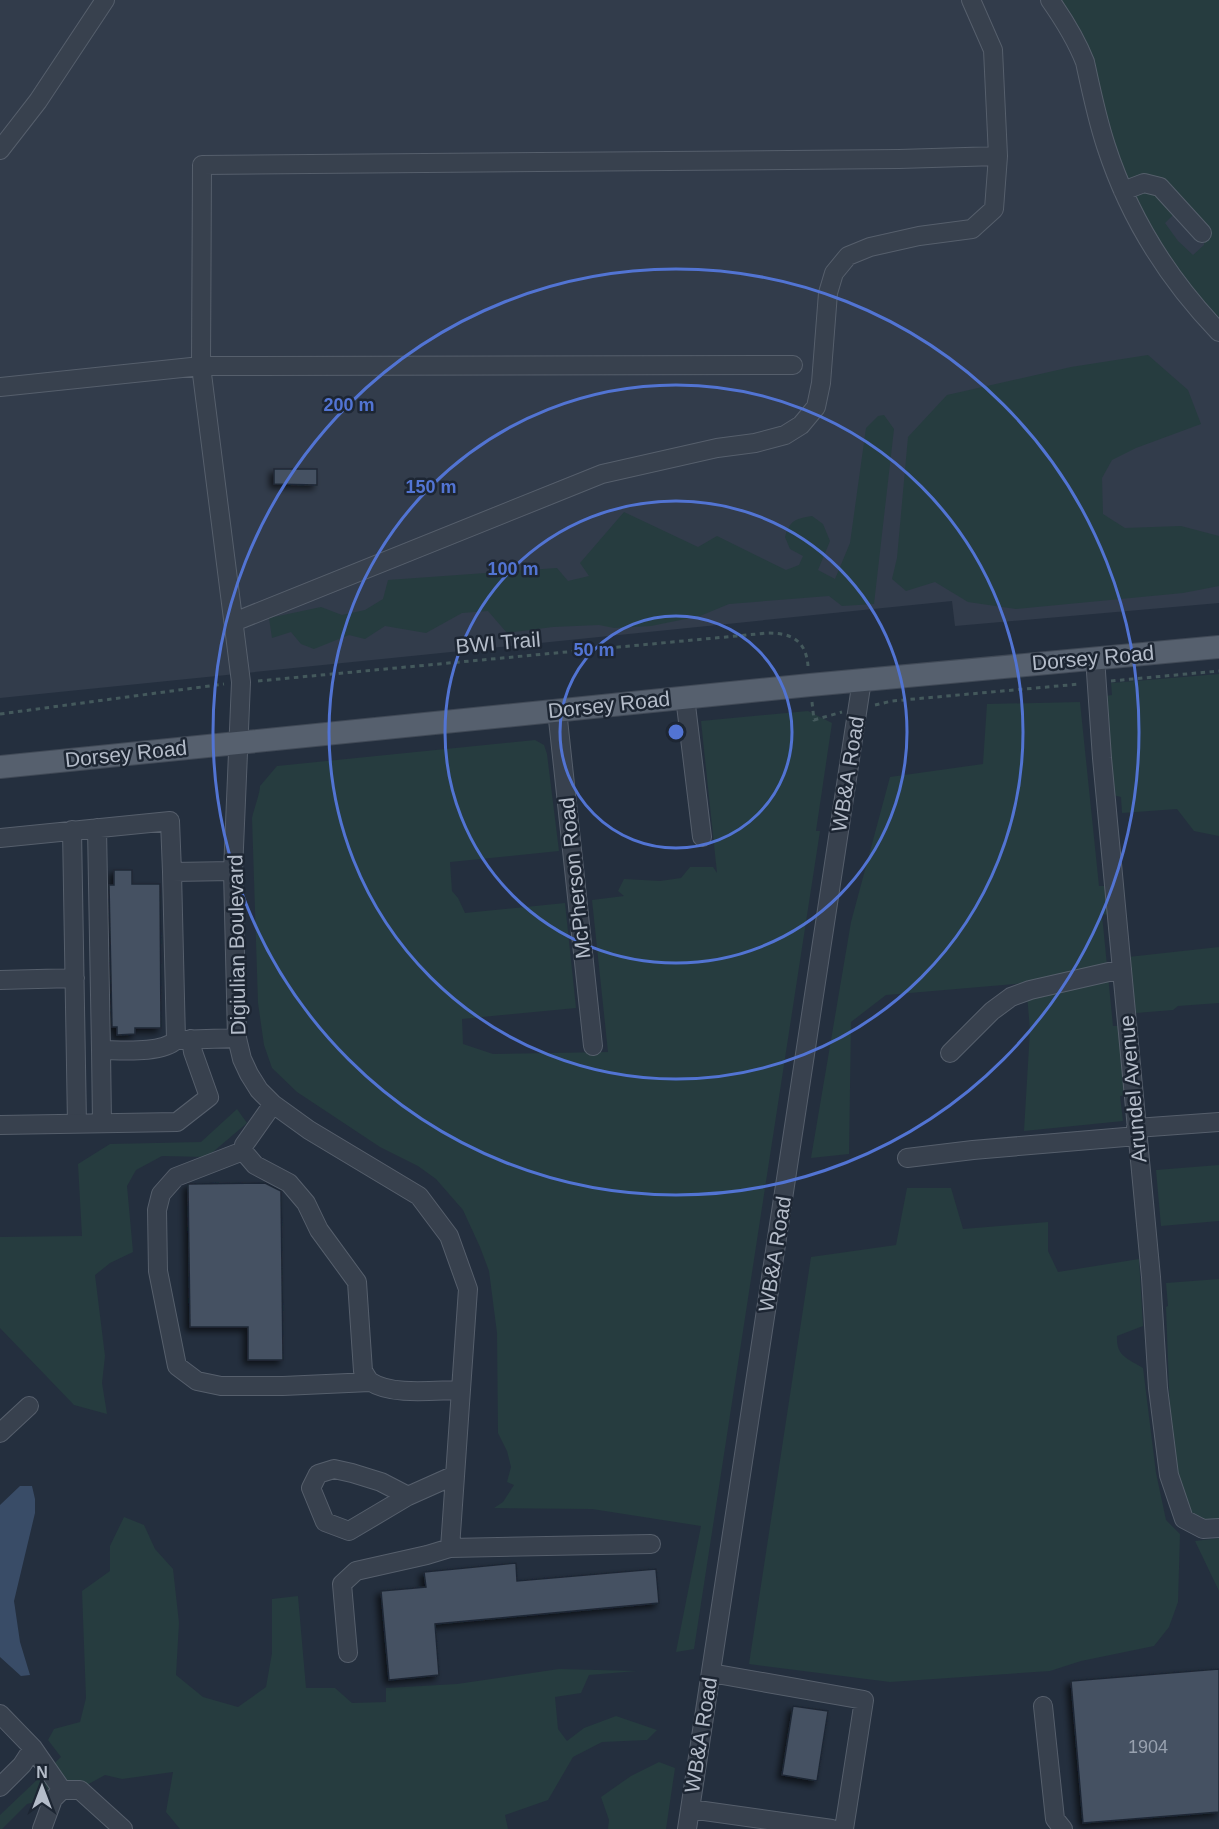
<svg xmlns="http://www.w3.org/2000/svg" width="1219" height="1829" font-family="Helvetica,sans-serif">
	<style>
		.airport { fill: #323c4b }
		.green { fill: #263c3f }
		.water { fill: #394c67 }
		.building { fill: #455162; stroke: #1f2835; stroke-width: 1.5; filter: url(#shadow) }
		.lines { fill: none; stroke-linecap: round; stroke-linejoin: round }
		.minor-casing { stroke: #565f6c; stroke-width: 20 }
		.major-casing { stroke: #414a57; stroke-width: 24 }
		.path { stroke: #44595c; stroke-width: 3; stroke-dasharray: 4.5 4.5; stroke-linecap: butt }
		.minor { stroke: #38414e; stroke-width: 18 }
		.major { stroke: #56606e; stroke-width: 22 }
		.ring { fill: none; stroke: #5274d3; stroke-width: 3 }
		.labels { text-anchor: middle; stroke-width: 5; stroke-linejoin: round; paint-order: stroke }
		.number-label { font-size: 18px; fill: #98a1af }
		.street-label { font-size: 21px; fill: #b4bcc9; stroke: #1d2633 }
		.centre { fill: #5274d3; stroke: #1d2633; stroke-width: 3 }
		.ring-label { font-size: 18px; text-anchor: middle; font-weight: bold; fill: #5274d3; stroke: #1d2633; stroke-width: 5; stroke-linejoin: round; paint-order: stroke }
	</style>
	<defs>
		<filter id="shadow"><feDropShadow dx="-4" dy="4" stdDeviation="3" flood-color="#0009"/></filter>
	</defs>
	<rect width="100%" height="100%" fill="#242f3e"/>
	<path class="airport" d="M0 0H1219V603L955 626 952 601 0 698Z"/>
	<path class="green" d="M1061 0H1219V321L1201 301 1159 243 1132 191 1146 187 1177 211 1165 223 1178 241 1193 255 1204 245V242L1173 194 1128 182 1113 141 1088 46 1081 31Z
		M1148 355 1188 390 1201 424 1136 448 1112 460 1102 478 1103 514 1125 528 1181 526 1219 536V586L1183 593 1016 609 968 602 935 582 906 591 892 579 897 558 908 437 947 395 1071 367Z
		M884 415 894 429 874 604 842 606 829 596 729 604 700 616 651 626 614 628 599 625 553 627 507 633 488 611 462 613 426 633 385 626 365 639 349 635 314 649 301 644 291 632 272 638 269 618 321 607 342 615 365 610 383 599 388 580 557 568 568 581 589 576 580 563 624 512 698 547 717 536 786 570 799 565 803 556 790 549 785 537C790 520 795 519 812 516L823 524 830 541 818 570 835 579 850 543 866 428 878 416Z
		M1219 674V836L1194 831 1177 809 1122 813 1121 797 1113 795 1105 696 1112 695 1111 683Z
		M1080 702 1099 886H1107L1110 914 1102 915 1113 1026H1120L1126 1095 1120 1096 1123 1121 1024 1131 1030 1030 1026 983 886 995 851 1022 849 1154 811 1158 851 922 890 777 983 764 987 704Z
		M808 711 832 723 816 831H820L694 1649 676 1652 701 1526 592 1509 494 1508 503 1502 514 1485 507 1482 511 1467 507 1451 498 1433 497 1333 489 1271 480 1247 463 1210 436 1179 418 1166 380 1147 297 1092 272 1068 264 1045 258 1003 252 818C254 809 260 793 260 786L277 766 535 740 544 745 547 754 559 851 450 862 452 891 458 898 465 913 565 903 576 1008 462 1019 463 1044 493 1054 608 1052 592 900 624 896 618 891 624 879 660 881 681 878 690 867H713L717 873 701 721Z
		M1219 947V1003L1178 1006 1173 1010 1136 1013 1128 957Z
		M237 1109 247 1123 207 1157 162 1156 136 1170 127 1186 133 1252 110 1263 95 1275 105 1356 102 1383 107 1414 74 1405 0 1328V1237L82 1236 78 1164 110 1144 201 1142Z
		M1219 1165V1221L1161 1226 1156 1170Z
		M907 1188H951L963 1229 1048 1222V1251L1058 1272 1139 1259 1143 1326 1117 1336C1116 1356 1127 1358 1143 1368L1156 1473 1166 1520 1180 1534 1178 1602 1169 1627 1154 1646 1081 1661 1050 1671 890 1682 749 1664 811 1257 896 1245Z
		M1219 1279V1521H1210L1198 1517 1188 1511 1172 1468 1166 1307 1168 1306 1166 1283Z
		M124 1517 144 1525 155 1549 173 1569 179 1623 176 1675 203 1697 238 1707 266 1687 272 1653V1599L298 1596 306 1688H335L352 1703 386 1702V1688L457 1684 559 1669 637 1671 589 1675 581 1693 555 1697 558 1729 567 1741 584 1728 616 1716 657 1730 647 1740 602 1742 573 1757 548 1800 505 1815 508 1829H180L166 1812 173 1772 122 1779 105 1775 74 1792 27 1804 2 1829H0V1815L61 1757 48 1740 54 1729 80 1722 86 1698 82 1591 110 1571V1546Z
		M1219 1538V1591L1195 1541Z
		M659 1762 675 1768 666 1829H608L609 1820 601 1797 631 1776Z"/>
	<path class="water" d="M20 1486H32L35 1499V1513L14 1601 20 1642 30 1675 21 1676 0 1657V1505Z"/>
	<path class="building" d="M274 469H317V485L274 484Z
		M114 870H132V884H160L161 1028H135V1034L117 1035V1027H112L109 885H114Z
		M265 1183 281 1191 283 1360H248V1327H190L188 1184Z
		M516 1563 517 1581 656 1569 659 1603 435 1624 439 1675 389 1680 381 1591 426 1587 424 1572Z
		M1219 1669V1812L1083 1823 1071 1681Z
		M793 1706 828 1711 817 1781 782 1775Z"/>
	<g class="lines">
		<defs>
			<path id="minor" d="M1050 0C1064 20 1076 39 1085 62 1091 90 1097 119 1106 146 1129 217 1168 279 1219 332
				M0 150 38 101 105 0
				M1123 191 1144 183 1160 187 1202 233
				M0 387 201 366 793 365
				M234 622 602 474 717 448 755 443 785 435 801 425 816 407 821 383 828 293 834 273 848 256 870 247 919 236 972 229 994 209 998 156 993 50 971 0
				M1095 658 1102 758 1151 1277 1158 1388 1169 1475 1184 1519 1203 1529 1219 1528
				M685 697 702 837
				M557 710 593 1046
				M97 828 101 1050
				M72 830 77 1124
				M0 838 170 821 172 872
				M233 871 172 872 176 1040 237 1038
				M0 980 75 978
				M950 1053 992 1011 1011 997 1030 990 1122 969
				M273 1104 244 1145 243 1151 255 1165 289 1183 306 1203 319 1230 357 1282 363 1371C365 1374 368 1380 371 1382 392 1396 436 1390 461 1390
				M102 1123 101 1050C120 1050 162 1054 176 1040
				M0 1125 177 1122 209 1097 193 1052 191 1039
				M1136 1128 1219 1122
				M243 1151 176 1177 161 1194 157 1210 158 1271 177 1366 197 1381 221 1386H283L370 1382
				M907 1158 973 1150 1137 1136
				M0 1433 29 1406
				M408 1496 349 1531 325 1522 311 1488 318 1474 334 1469 352 1473 381 1482 408 1496 455 1475
				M651 1544 450 1548 468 1289 449 1236 419 1196 309 1130 273 1104 259 1090 249 1074 242 1059 237 1038 233 871 241 682 201 366 202 165 899 159 998 156
				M348 1653 342 1584 356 1571 427 1555 450 1548
				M711 1673 864 1700 844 1829
				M1043 1706 1055 1819 1063 1829
				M0 1714 33 1748 62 1790
				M0 1787 22 1765 33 1748
				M690 1809 832 1829
				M42 1829 53 1799 62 1790H80L123 1829
				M687 1829 862 680"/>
			<path id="major" d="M0 767 810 685 1219 647"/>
		</defs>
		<use href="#minor" class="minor-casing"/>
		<use href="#major" class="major-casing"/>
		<path class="path" d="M258 681 768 633C791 633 806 640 808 666
			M1111 681 1219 671
			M812 702 814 720 842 712
			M875 705 892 701 1080 684
			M0 714 224 684"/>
		<use href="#minor" class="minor"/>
		<use href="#major" class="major"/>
	</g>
	<g class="ring">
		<circle cx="676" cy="732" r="116"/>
		<circle cx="676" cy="732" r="231"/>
		<circle cx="676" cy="732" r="347"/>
		<circle cx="676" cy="732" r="463"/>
	</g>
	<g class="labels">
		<g class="number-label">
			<text x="1148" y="1753">1904</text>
		</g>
		<g class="street-label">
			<text transform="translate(498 643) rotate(-5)" y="7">BWI Trail</text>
			<text transform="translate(1093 658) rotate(-5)" y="7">Dorsey Road</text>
			<text transform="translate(609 705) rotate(-6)" y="7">Dorsey Road</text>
			<text transform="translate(126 754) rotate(-6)" y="7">Dorsey Road</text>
			<text transform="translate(848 774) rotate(-81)" y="7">WB&amp;A Road</text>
			<text transform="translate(575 878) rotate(-96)" y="7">McPherson Road</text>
			<text transform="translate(237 945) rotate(-91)" y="7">Digiulian Boulevard</text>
			<text transform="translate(1133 1089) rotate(-95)" y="7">Arundel Avenue</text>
			<text transform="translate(775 1254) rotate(-81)" y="7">WB&amp;A Road</text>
			<text transform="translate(701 1735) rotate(-81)" y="7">WB&amp;A Road</text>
		</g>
	</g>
	<circle cx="676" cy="732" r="9" class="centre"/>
	<g class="ring-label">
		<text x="349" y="411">200 m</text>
		<text x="431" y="493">150 m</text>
		<text x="513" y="575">100 m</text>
		<text x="594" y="656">50 m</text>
	</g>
	<g transform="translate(42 1787)" stroke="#1d2633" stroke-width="4.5" paint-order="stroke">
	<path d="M0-4.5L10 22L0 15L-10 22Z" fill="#b4bcc9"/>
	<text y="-9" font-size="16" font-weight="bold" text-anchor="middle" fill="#b4bcc9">N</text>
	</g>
</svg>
